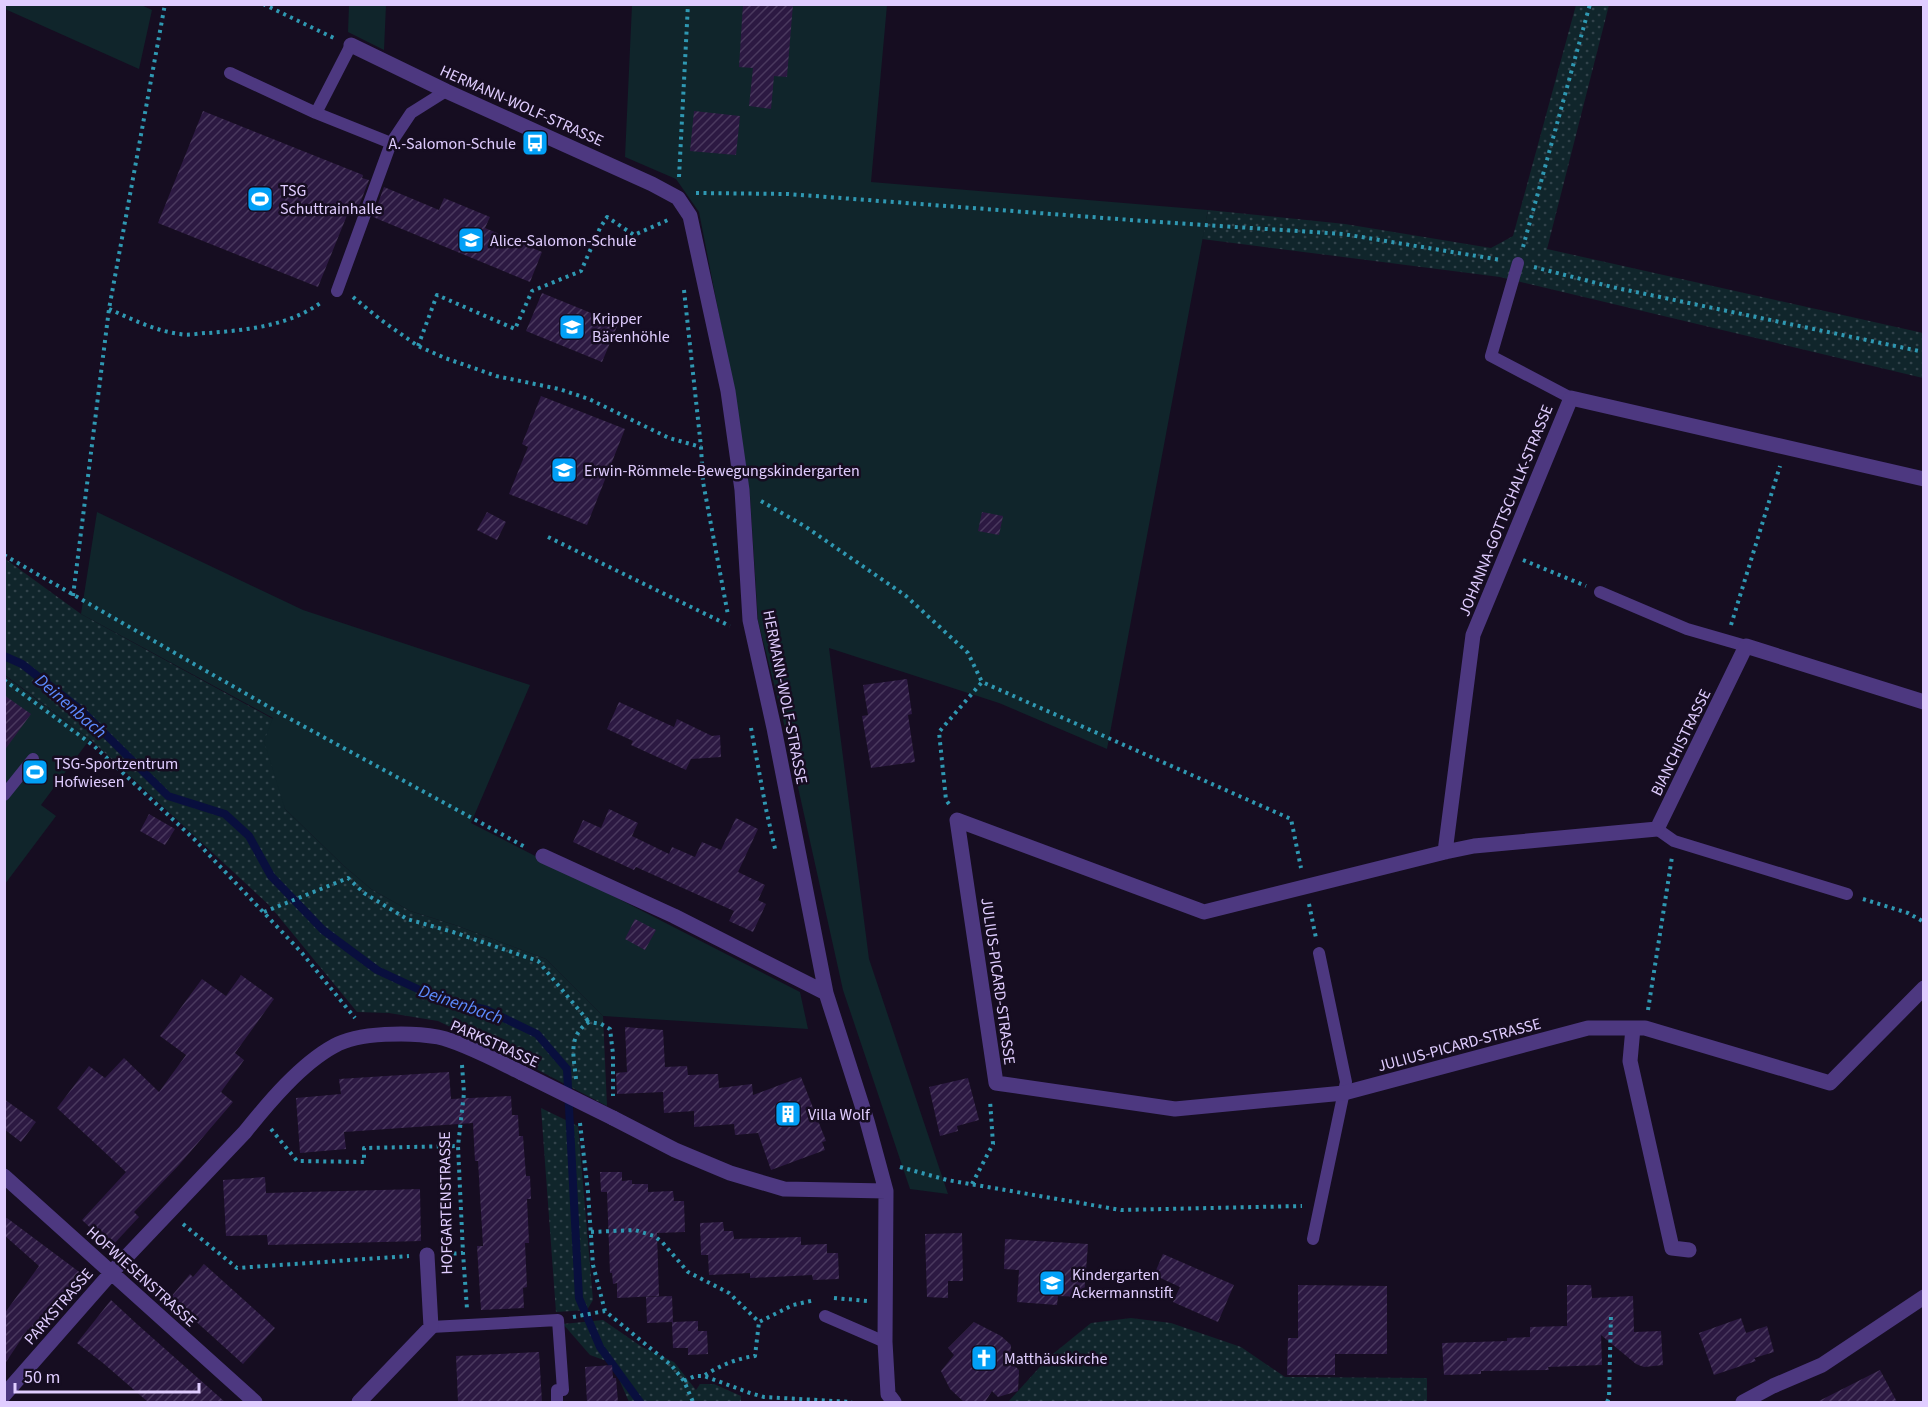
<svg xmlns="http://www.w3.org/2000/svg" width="1928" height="1407" font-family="'Source Sans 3',sans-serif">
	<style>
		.grass { fill: url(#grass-dots) }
		.garden { fill: #10252b }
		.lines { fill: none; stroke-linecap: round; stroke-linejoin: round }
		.stream { stroke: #090f3e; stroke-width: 8 }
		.building { fill: url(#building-hatch) }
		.path { stroke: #2f98b2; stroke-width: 4; stroke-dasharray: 3 4.5; stroke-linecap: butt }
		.service { stroke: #4d3880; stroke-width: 12 }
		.minor { stroke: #4d3880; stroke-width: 15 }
		.tertiary { stroke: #4d3880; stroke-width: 15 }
		.minor-bridge { stroke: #4d3880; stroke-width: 15 }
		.labels { text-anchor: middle; stroke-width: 5; stroke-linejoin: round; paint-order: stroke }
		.street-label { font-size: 16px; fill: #e0cdff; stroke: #160d21 }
		.poi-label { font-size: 16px; fill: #e0cdff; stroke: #160d21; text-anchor: start }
		.water-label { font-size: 18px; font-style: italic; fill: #5c8afe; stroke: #160d21 }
	</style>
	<defs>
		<pattern id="grass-dots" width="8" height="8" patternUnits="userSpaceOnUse" patternTransform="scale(1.5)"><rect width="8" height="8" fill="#10252b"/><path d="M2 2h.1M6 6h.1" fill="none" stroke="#32434b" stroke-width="1.8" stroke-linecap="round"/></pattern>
		<pattern id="building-hatch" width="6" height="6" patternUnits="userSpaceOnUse" patternTransform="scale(1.5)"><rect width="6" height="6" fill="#2c1942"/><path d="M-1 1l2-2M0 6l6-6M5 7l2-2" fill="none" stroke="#4a395e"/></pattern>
	</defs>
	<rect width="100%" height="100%" fill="#160d21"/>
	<path class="grass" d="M1576 5H1609L1547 249 1923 333V378L1500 277 1202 239 1208 210 1345 224 1491 248 1513 236Z
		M4 558 81 614 273 719 285 809 344 866 371 889 410 911 455 925 546 959 603 1016 607 1106 517 1059 438 1021 389 1013 357 1012 270 906 90 739 5 675Z
		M541 1108 578 1126 593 1300 587 1310 556 1312Z
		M1131 1318 1171 1323 1241 1347 1285 1377 1427 1378V1402H1008L1048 1358 1091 1323Z
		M603 1320 642 1347 674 1362 696 1390 700 1384H714L741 1396V1402H629L612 1363 590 1355 563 1324Z"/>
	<path class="garden" d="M5 4H139L152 10 139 69 5 9Z
		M349 5H386L384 50 348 32Z
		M632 5H887L871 182 1208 210 1107 749 999 703 829 648 869 959 948 1194 910 1189 843 990 784 724 758 621 750 496 734 392 699 212 676 179 625 157Z
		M97 512 303 610 530 685 471 823 800 992 808 1029 603 1016 546 959 455 925 410 911 371 889 344 866 285 809 264 741 273 718 81 614Z
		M4 675 90 739 41 805 56 816 5 884Z"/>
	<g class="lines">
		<path class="stream" d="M4 656 22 664 82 711 168 796 225 814 249 836 271 876 323 930 377 970 437 998 487 1010 537 1034 567 1069 579 1298 600 1347 640 1402"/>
	</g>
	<path class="building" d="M743 4H793L787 77 774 76 771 109 749 106 753 68 739 67Z
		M203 111 363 175 362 178 369 180 357 211 350 208 318 287 158 223Z
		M694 111 740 116 736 155 690 151Z
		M384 187 439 210 444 198 490 217 485 228 542 252 530 282 373 217Z
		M542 293 618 324 602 362 526 331Z
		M541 396 625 429 587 525 509 494 528 447 522 444Z
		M487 512 506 522 497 540 477 530Z
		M982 512 1003 516 999 535 978 531Z
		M907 679 912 714 908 715 915 762 871 768 862 716 868 715 863 685Z
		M4 695 31 714 4 751Z
		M619 702 674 727 677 719 712 736 720 735 721 757 691 759 686 770 631 745 633 741 607 729Z
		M609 809 638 823 632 836 669 854 672 847 695 857 702 842 721 850 736 818 758 829 738 872 765 885 758 900 766 904 753 932 729 921 734 911 636 867 634 870 573 842 583 820 601 828Z
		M149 814 175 829 165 845 140 831Z
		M635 919 656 930 645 950 625 939Z
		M241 975 274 999 235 1053 244 1060 221 1092 233 1102 179 1165 134 1212 139 1217 111 1247 82 1220 126 1172 57 1108 89 1066 105 1078 124 1058 159 1092 186 1055 160 1036 202 979 226 996Z
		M625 1027 663 1030 665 1067 687 1066 688 1075 718 1074 719 1088 752 1084 753 1095 801 1077 826 1141 822 1142 825 1150 771 1170 758 1133 735 1135 734 1124 694 1127V1111L664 1113 663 1092 617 1094 616 1073 627 1072Z
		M449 1072 451 1099 511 1096 512 1115H518L519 1136H523L526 1176H530L531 1199H527L529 1243H525L527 1287 523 1288 524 1308 481 1310 477 1246H483L478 1161H475L473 1123 344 1132 346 1149 300 1153 296 1098 341 1094 339 1079Z
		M968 1078 979 1120 957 1126 958 1131 940 1136 929 1087Z
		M4 1099 36 1122 21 1142 4 1129Z
		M600 1172H622V1181L632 1180V1184H648V1192L673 1191 674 1201H684L685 1232 657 1233 659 1296 617 1298V1283L613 1284 612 1273H610L607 1192H601Z
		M265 1177 266 1193 420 1189 421 1241 268 1245 267 1235 226 1236 223 1180Z
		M7 1218 82 1274 36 1336 28 1329 4 1365V1314L39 1266 4 1235V1221Z
		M723 1222 724 1231H733L734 1239 801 1237V1245L827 1244V1253H838L839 1279 813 1280 812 1275 750 1278V1273L709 1275 708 1255H701L700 1223Z
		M962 1233 963 1281H948V1298L927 1297 925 1234Z
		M1005 1239 1088 1244 1084 1297 1058 1296 1057 1305 1017 1302 1019 1270 1004 1269Z
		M1163 1254 1234 1285 1218 1322 1173 1302 1180 1287 1154 1275Z
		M204 1264 275 1328 243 1364 170 1298 190 1274 193 1277Z
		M1298 1285 1387 1286V1354H1335V1375H1287L1288 1338H1298Z
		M1567 1285H1591L1592 1298 1633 1296 1634 1332 1661 1331 1663 1365 1644 1367 1636 1364 1601 1335 1602 1365 1548 1367 1549 1370 1481 1371V1374L1444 1375 1442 1343 1507 1341V1338L1530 1337V1327L1567 1326Z
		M672 1296 673 1322 698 1321V1331H707L708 1354 688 1355V1348H673L672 1322 647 1323 646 1297Z
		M111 1300 138 1325 225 1402H148L103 1363 77 1343Z
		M1741 1318 1746 1333 1767 1326 1774 1352 1754 1358 1756 1361 1714 1375 1699 1333Z
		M974 1322 1001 1336 1011 1345 1010 1362 1019 1370 1018 1391 998 1397 992 1391 985 1402H964L950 1389 941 1371 954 1355 948 1348Z
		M539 1352 542 1402H458L456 1356Z
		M612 1365 613 1378H616L618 1402H587L585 1367Z
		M1880 1370 1897 1402H1817Z"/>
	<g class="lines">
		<path class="path" d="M263 4 336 39
			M679 177 688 4
			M696 193 788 194 1144 221 1343 234 1501 260
			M1523 247 1590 4
			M1534 267 1612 287 1924 352
			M684 290 701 447 703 482 728 615
			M353 297 381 320 418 346 445 358 496 376 559 389 589 399 669 438 701 447
			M109 309C132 319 155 331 180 334 189 336 199 333 208 333 247 330 290 326 323 301
			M418 346 437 295 515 329 532 291 581 271 600 228 607 217 634 235 668 220
			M761 501 806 527 906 596 968 653 982 682
			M548 537 730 626
			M4 555 283 715 527 848
			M1523 560 1586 586
			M73 596 109 309 165 4
			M1731 625 1780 466
			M4 680 94 746 195 840 302 953 355 1018
			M751 728 766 809 776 853
			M949 804 946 800 939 732 982 682 1291 819 1301 868
			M1863 899 1908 913 1924 922
			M1309 904 1316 938
			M264 912 348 878 364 893 407 919 453 932 538 961 589 1022
			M1648 1010 1672 857
			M462 1065 464 1093 458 1146 463 1253 467 1309
			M576 1079C574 1057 567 1036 589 1022L601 1024 610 1029 613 1054V1096
			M580 1123 588 1192 593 1265 605 1311 672 1366 684 1381 693 1402
			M271 1129 297 1161 364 1162V1148L458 1146
			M900 1167 947 1180 1121 1210 1302 1206
			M972 1184 993 1144 990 1100
			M183 1224 237 1268 409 1256
			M591 1232 635 1230 654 1236 662 1242 688 1272 729 1293 759 1322 793 1305 815 1300
			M446 1254 463 1253
			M834 1298 868 1301
			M573 1317 605 1311
			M705 1375C719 1366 738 1358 755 1356L759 1322
			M684 1381 695 1376H704L750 1393 764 1397 852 1402
			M1607 1402 1609 1398 1611 1314"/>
		<path class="service" d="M230 73 316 113 391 143 411 113 446 91
			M316 113 351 45
			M1518 263 1491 356 1571 398
			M337 291 391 143
			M1600 592 1687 629 1746 646
			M4 795 33 759
			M1657 829 1674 841 1847 894
			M1313 1239 1346 1082 1319 953
			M825 1316 885 1342
			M431 1327 558 1320 563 1390H557V1402"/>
		<path class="minor" d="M351 45 446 91 652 184 678 198 690 216 728 391 742 490 750 620 774 728 826 993 867 1121 886 1191 885 1342 888 1394 894 1402
			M1924 702 1746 646 1657 829 1474 846 1445 852 1204 912 957 820 996 1083 1175 1109 1344 1093 1588 1028H1645L1830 1083 1924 988
			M1445 852 1473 635 1571 398 1924 479
			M543 856 674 916 826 993
			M1633 1028 1630 1061 1672 1248 1689 1250
			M613 1118 675 1150 730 1173 784 1189 886 1191
			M4 1176 255 1402
			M4 1395 112 1272 245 1132C269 1102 301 1064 334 1046 358 1032 411 1032 438 1037 462 1042 499 1062 522 1073
			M359 1402 431 1327 427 1255"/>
		<path class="tertiary" d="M1743 1402 1773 1386 1822 1365 1924 1297"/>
		<path class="minor-bridge" d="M522 1073 613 1118"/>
	</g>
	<defs>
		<symbol id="bus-square" viewBox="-11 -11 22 22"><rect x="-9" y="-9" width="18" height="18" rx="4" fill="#02a0f6" stroke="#160d21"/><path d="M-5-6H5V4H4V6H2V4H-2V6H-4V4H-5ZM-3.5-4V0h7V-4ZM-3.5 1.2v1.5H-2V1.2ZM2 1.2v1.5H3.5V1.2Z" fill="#fff"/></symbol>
		<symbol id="stadium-square" viewBox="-11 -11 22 22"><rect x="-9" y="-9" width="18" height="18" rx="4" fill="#02a0f6" stroke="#160d21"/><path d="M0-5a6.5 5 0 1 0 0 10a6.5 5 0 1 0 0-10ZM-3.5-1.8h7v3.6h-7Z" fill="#fff"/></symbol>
		<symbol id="school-square" viewBox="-11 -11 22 22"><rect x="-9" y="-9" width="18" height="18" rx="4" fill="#02a0f6" stroke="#160d21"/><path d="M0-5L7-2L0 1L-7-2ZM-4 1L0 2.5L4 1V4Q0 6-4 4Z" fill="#fff"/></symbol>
		<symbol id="building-square" viewBox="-11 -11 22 22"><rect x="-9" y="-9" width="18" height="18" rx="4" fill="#02a0f6" stroke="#160d21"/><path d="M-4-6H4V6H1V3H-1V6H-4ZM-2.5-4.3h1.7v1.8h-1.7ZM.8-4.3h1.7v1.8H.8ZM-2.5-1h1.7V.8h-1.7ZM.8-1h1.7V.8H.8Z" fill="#fff"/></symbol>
		<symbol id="church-square" viewBox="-11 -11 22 22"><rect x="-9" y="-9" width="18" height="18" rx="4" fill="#02a0f6" stroke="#160d21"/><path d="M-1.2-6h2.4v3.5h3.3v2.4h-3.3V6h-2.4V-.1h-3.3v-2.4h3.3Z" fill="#fff"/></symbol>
	</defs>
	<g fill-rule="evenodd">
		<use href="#bus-square" x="520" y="128" width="30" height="30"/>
		<use href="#stadium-square" x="245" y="184" width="30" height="30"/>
		<use href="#school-square" x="456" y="225" width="30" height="30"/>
		<use href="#school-square" x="557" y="312" width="30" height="30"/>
		<use href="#school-square" x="549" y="455" width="30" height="30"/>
		<use href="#stadium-square" x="20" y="757" width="30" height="30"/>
		<use href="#building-square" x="773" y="1099" width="30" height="30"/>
		<use href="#school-square" x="1037" y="1268" width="30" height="30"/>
		<use href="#church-square" x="969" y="1343" width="30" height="30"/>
	</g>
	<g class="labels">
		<g class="street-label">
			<text transform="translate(522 105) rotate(24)" y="6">HERMANN-WOLF-STRASSE</text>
			<text transform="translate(1505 510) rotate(-68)" y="6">JOHANNA-GOTTSCHALK-STRASSE</text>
			<text transform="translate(786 697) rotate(79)" y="6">HERMANN-WOLF-STRASSE</text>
			<text transform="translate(1680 742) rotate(-64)" y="6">BIANCHISTRASSE</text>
			<text transform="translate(999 981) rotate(82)" y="6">JULIUS-PICARD-STRASSE</text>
			<text transform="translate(495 1043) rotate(24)" y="6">PARKSTRASSE</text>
			<text transform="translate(1459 1044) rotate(-15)" y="6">JULIUS-PICARD-STRASSE</text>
			<text transform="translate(445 1203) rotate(-91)" y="6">HOFGARTENSTRASSE</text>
			<text transform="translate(142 1276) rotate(42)" y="6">HOFWIESENSTRASSE</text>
			<text transform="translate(58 1306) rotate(-49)" y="6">PARKSTRASSE</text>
		</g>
		<g class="poi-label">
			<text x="516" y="149" text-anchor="end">A.-Salomon-Schule</text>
			<text x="280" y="196">TSG<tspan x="280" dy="18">Schuttrainhalle</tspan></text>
			<text x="490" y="246">Alice-Salomon-Schule</text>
			<text x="592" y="324">Kripper<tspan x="592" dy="18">Bärenhöhle</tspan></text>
			<text x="584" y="476">Erwin-Römmele-Bewegungskindergarten</text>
			<text x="54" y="769">TSG-Sportzentrum<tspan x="54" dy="18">Hofwiesen</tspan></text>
			<text x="808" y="1120">Villa Wolf</text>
			<text x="1072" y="1280">Kindergarten<tspan x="1072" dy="18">Ackermannstift</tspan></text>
			<text x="1004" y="1364">Matthäuskirche</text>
		</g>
		<g class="water-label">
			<text transform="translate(71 706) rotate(41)" y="6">Deinenbach</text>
			<text transform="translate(461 1004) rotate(19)" y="6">Deinenbach</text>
		</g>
	</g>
	<rect width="1928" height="1407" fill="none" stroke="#e0cdff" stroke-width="12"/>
	<path d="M15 1383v9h184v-9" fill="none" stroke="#e0cdff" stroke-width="3"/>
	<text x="24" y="1383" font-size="18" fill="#e0cdff" stroke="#160d21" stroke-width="4.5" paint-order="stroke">50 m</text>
</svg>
